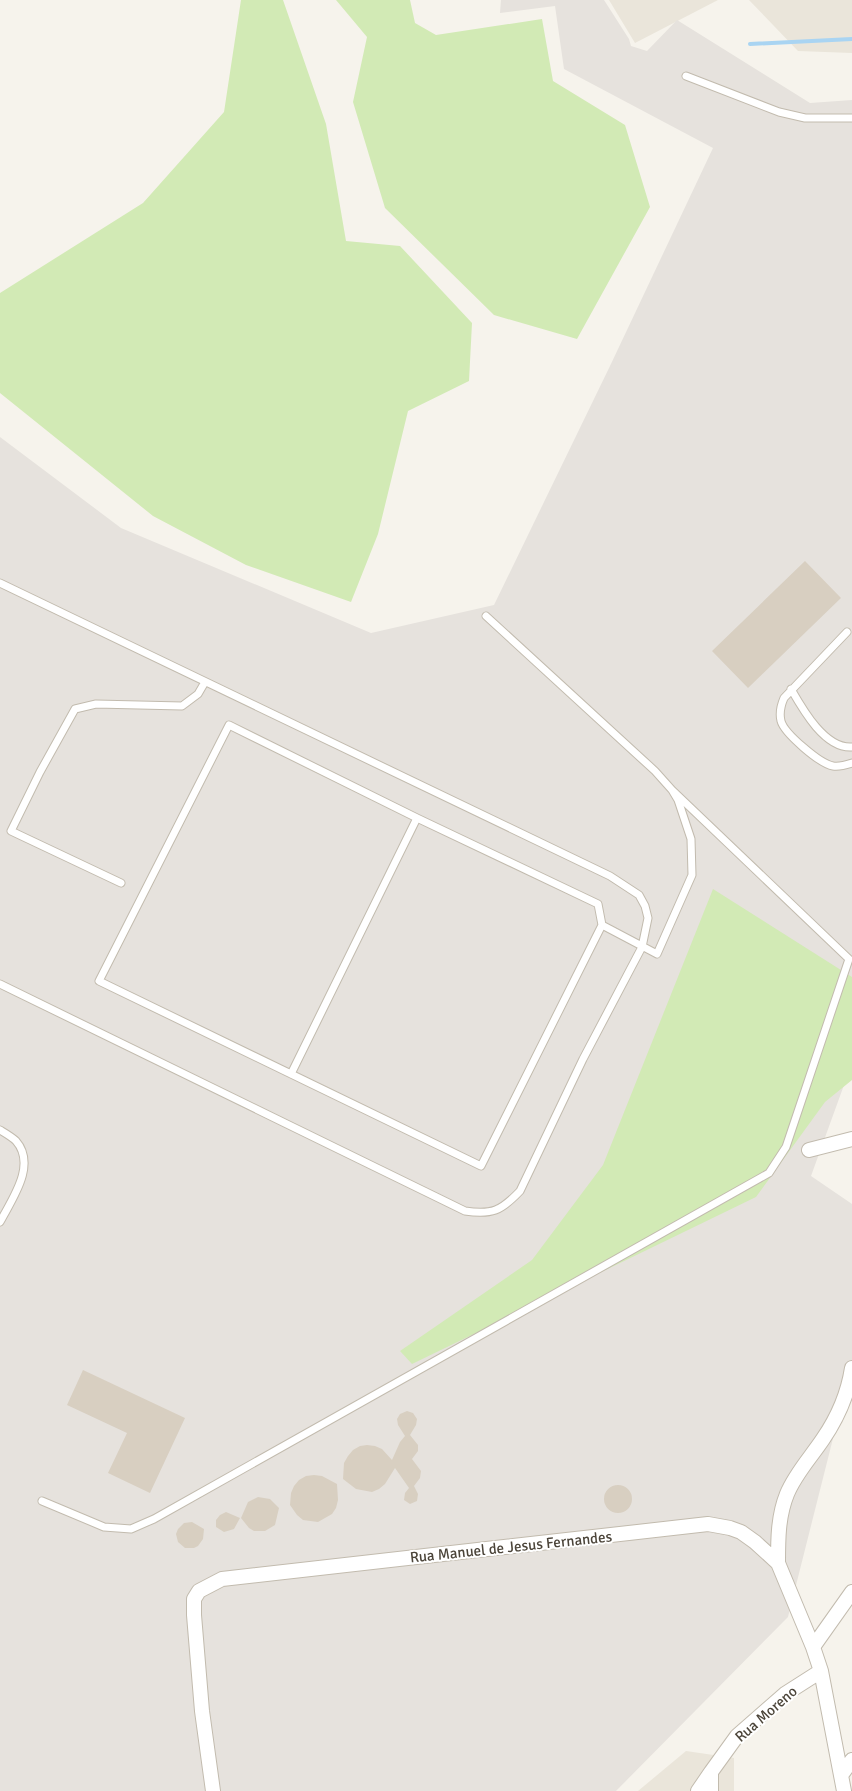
<svg xmlns="http://www.w3.org/2000/svg" width="852" height="1791" font-family="Signika,sans-serif">
	<style>
		.residential { fill: #eae5da }
		.industrial { fill: #e6e2dd }
		.green { fill: #d2eab5 }
		.lines { fill: none; stroke-linecap: round; stroke-linejoin: round }
		.stream { stroke: #a9d4f2; stroke-width: 4 }
		.building { fill: #d8cfc1 }
		.service-casing { stroke: #c2bbae; stroke-width: 9 }
		.minor-casing { stroke: #c2bbae; stroke-width: 16 }
		.service { stroke: #fff; stroke-width: 7 }
		.minor { stroke: #fff; stroke-width: 14 }
		.labels { text-anchor: middle; stroke-width: 4; stroke-linejoin: round; paint-order: stroke }
		.street-label { font-size: 15px; fill: #4b4439; stroke: #fff }
	</style>
	<rect width="100%" height="100%" fill="#f6f3ec"/>
	<path class="residential" d="M609 0H718L635 43Z
		M749 0H852V53L798 51Z
		M686 1751 734 1758V1791H638Z"/>
	<path class="industrial" d="M501 0H604L629 39 631 46 647 51 677 20 810 103 852 100V1063L811 1176 852 1204V1363L788 1617 616 1791H0V437L121 528 371 633 494 605 610 366 713 148 564 69 555 6 500 13Z"/>
	<path class="green" d="M241 0H283L326 124 346 241 400 246 472 323 469 381 408 411 378 534 351 602 246 565 153 516 0 393V293L143 203 224 112Z
		M336 0H410L415 23 436 35 542 19 553 81 625 125 650 207 577 339 494 315 385 208 353 102 367 37Z
		M713 889 852 977V1080L825 1102 756 1197 412 1364 400 1351 532 1260 603 1165Z"/>
	<g class="lines">
		<path class="stream" d="M750 44 852 39"/>
	</g>
	<path class="building" d="M805 561 841 598 748 688 712 651Z
		M83 1370 185 1418 150 1493 108 1473 127 1433 67 1405Z
		M407 1411 413 1413 417 1419 416 1425 410 1435 418 1445V1451L412 1459 421 1471 420 1478 414 1486 418 1494 417 1501 410 1504 404 1500 405 1493 409 1488 395 1468 385 1484 379 1489 372 1492 356 1489 343 1479 344 1463 348 1456 353 1450 360 1446 367 1445 375 1446 382 1449 392 1460 400 1442 405 1436 398 1425 397 1419 400 1414Z
		M314 1475 322 1476 337 1484 338 1500 336 1508 332 1514 318 1522 303 1520 297 1515 290 1505 291 1493 294 1486 299 1480 306 1476Z
		M604 1499a14 14 0 1 1 28 0a14 14 0 1 1-28 0Z
		M258 1497 270 1499 279 1508 275 1525 265 1531H254L249 1528 241 1518 248 1502Z
		M226 1512 240 1518 234 1529 224 1532 216 1527V1520L220 1515Z
		M192 1522 204 1529 203 1539 198 1546 194 1548H185L178 1542 176 1534 178 1529 184 1523Z"/>
	<g class="lines">
		<defs>
			<path id="service" d="M686 76 779 112 805 118H852
				M0 583 610 876 639 895 645 906 648 918 642 947 583 1059 520 1191C501 1211 492 1215 465 1211L0 984
				M847 632 784 698C781 705 779 713 781 721 784 733 820 764 833 766 839 767 846 765 852 763
				M791 689C803 710 825 749 852 747
				M417 818 229 725 99 981 481 1166 602 925
				M121 883 11 831 40 772 75 709 96 704 182 706 198 694 205 682
				M291 1074 417 818 598 904 602 925 657 954 692 875 691 839 678 800 672 790 655 771 486 616
				M0 1130C5 1133 12 1137 16 1141 37 1165 12 1199 0 1222
				M42 1501 104 1527 131 1529 154 1519 769 1173 786 1147 849 959 672 790"/>
			<path id="minor" d="M809 1150 852 1139
				M778 1563C778 1540 778 1516 787 1494 795 1474 811 1457 823 1439 838 1417 848 1394 852 1368
				M813 1647 852 1592
				M842 1774 852 1760
				M213 1791 202 1711 194 1615V1599L199 1591 222 1579 708 1524 730 1528 741 1532 755 1542 778 1563 813 1647 821 1671 844 1791
				M698 1791 711 1772
				M711 1791V1772L737 1736 785 1694 821 1671"/>
		</defs>
		<use href="#service" class="service-casing"/>
		<use href="#minor" class="minor-casing"/>
		<use href="#service" class="service"/>
		<use href="#minor" class="minor"/>
	</g>
	<g class="labels">
		<g class="street-label">
			<text transform="translate(511 1547) rotate(-6)" y="5">Rua Manuel de Jesus Fernandes</text>
			<text transform="translate(766 1714) rotate(-41)" y="5">Rua Moreno</text>
		</g>
	</g>
</svg>
